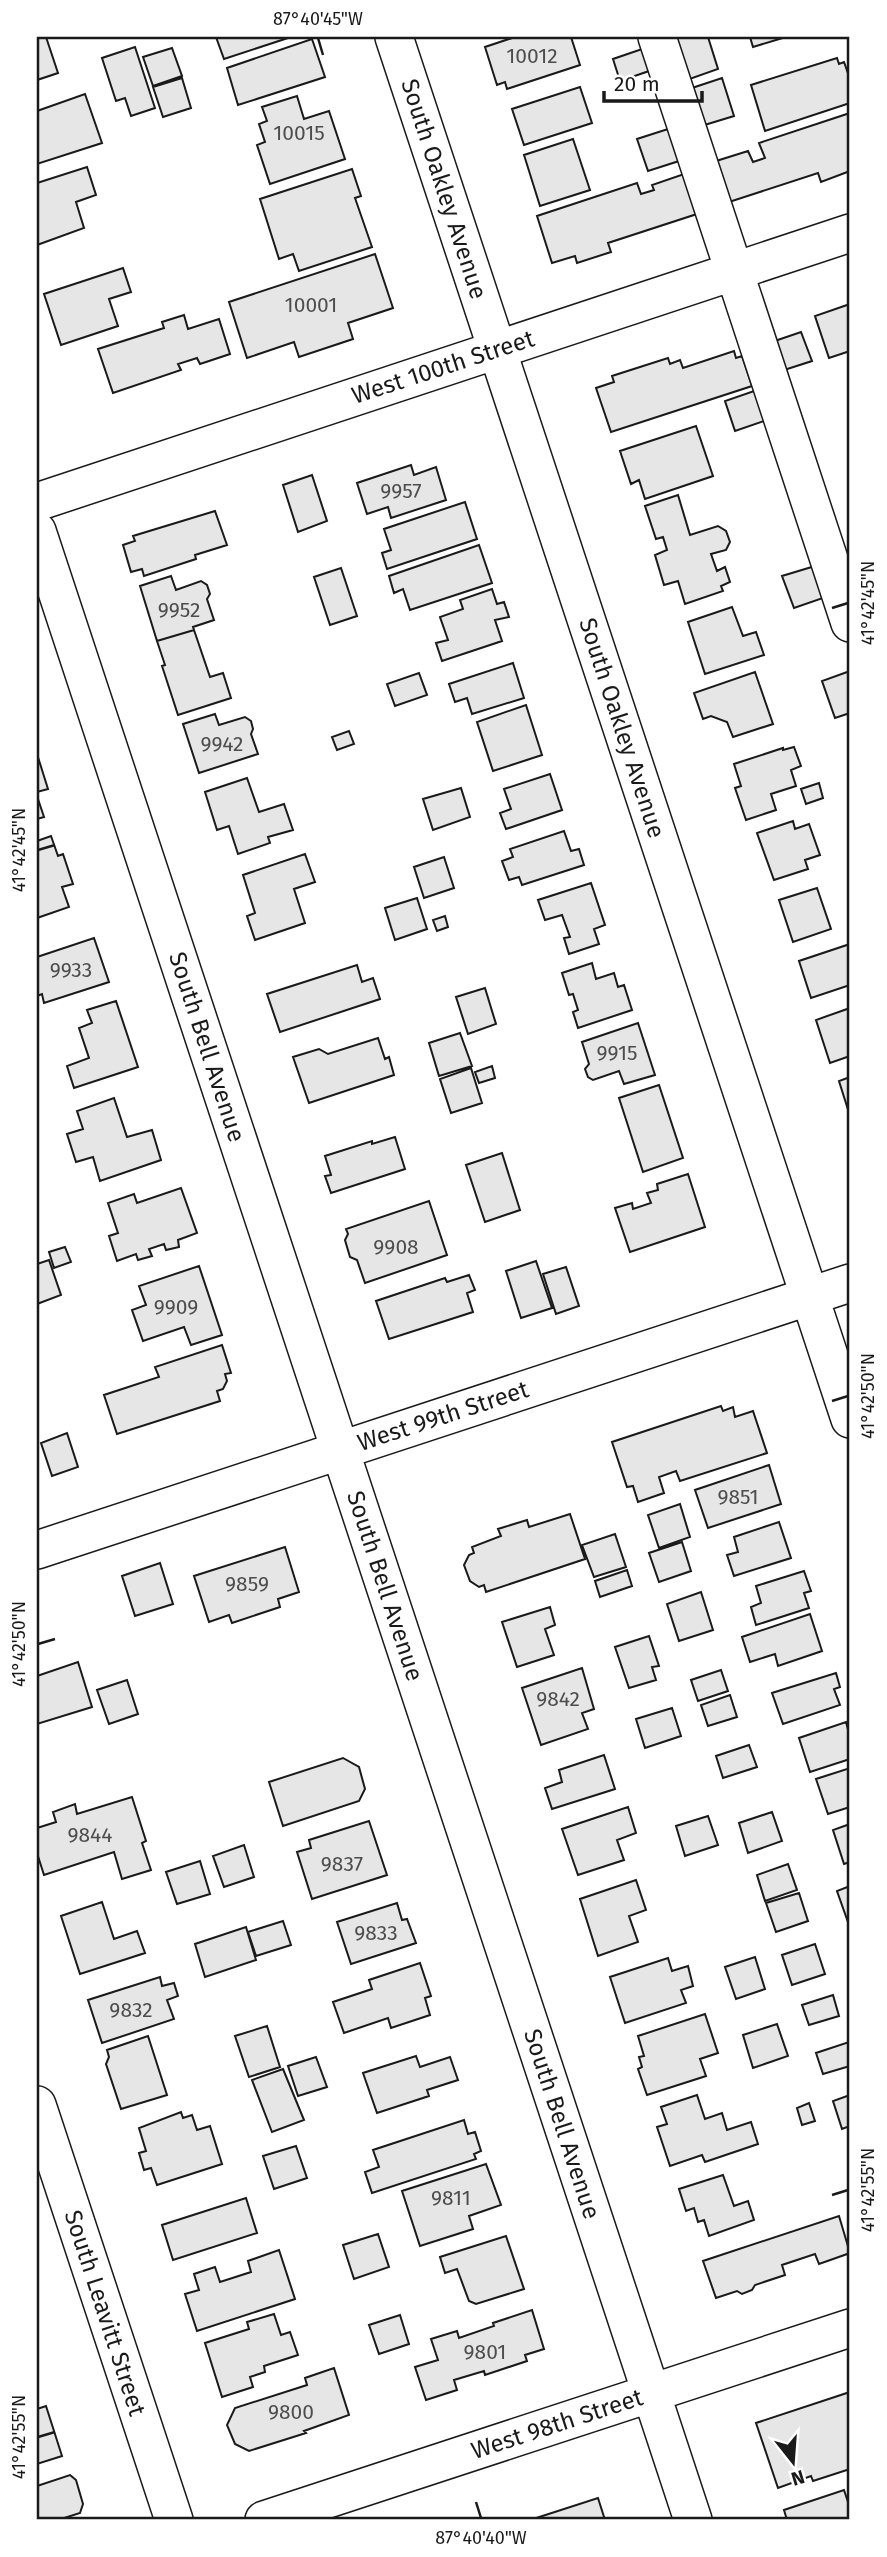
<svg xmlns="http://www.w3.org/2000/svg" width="887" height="2557" font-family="'Fira Sans',sans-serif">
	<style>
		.building { fill: #e6e6e6; stroke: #1a1a1a; stroke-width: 2 }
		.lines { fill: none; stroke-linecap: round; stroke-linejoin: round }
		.minor-casing { stroke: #1a1a1a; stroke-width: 40 }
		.minor { stroke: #fff; stroke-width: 37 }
		.ticks { fill: none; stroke: #1a1a1a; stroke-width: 2.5 }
		.labels { text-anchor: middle; stroke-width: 5; stroke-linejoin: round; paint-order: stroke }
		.number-label { font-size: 21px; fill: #4d4d4d }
		.street-label { font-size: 24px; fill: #1a1a1a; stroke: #fff }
		.neatline { fill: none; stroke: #1a1a1a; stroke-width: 2.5 }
		.ticks-label { font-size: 18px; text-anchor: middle; fill: #1a1a1a }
	</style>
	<rect width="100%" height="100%" fill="#fff"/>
	<path class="building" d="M37 37H46L58 73 37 80Z
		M216 37H291L224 59Z
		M515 37H571L580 65 507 89 505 82 497 85 485 47Z
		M677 37H708L718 69 684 81 670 39Z
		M750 37H786L753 47Z
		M312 39 325 77 238 105 227 68Z
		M135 47 155 108 131 116 125 98 116 101 102 58Z
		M172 48 182 76 153 86 143 57Z
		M645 48 652 70 620 81 613 59Z
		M837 58 839 64 844 62 850 79V103L765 131 751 85Z
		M182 78 191 108 163 117 153 87Z
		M722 78 734 116 698 127 686 90Z
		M580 87 592 123 524 145 512 109Z
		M85 94 102 143 37 164V111Z
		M297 96 304 119 329 111 345 159 270 184 257 145 265 142 259 124 267 121 262 107Z
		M850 113V171L821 182 818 173 726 203 713 162 748 151 753 162 765 158 759 143Z
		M668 129 679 161 648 171 637 139Z
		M573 139 590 190 540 206 524 155Z
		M87 167 96 195 76 202 84 228 37 245V183Z
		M352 169 361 196 355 198 372 247 299 271 293 254 279 259 260 199Z
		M687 173 700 213 608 243 611 252 577 263 575 256 552 263 537 216 637 183 641 194 654 190 652 185Z
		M375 254 393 308 348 323 353 339 299 357 294 342 247 358 229 302Z
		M123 268 131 292 109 299 118 326 61 345 44 294Z
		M850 304V351L829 358 815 316Z
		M184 315 188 329 219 319 230 354 200 364 197 358 178 364 181 370 113 393 98 349 164 328 162 322Z
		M801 332 812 361 778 372 769 343Z
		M734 351 736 358 742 356 752 386 611 432 596 388 614 382 612 376 668 358 670 364 680 360 683 368Z
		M757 390 767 420 735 431 725 401Z
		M696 426 713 476 645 499 639 480 631 484 620 451Z
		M411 465 414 475 436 467 446 500 391 518 388 507 367 514 357 483Z
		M312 475 327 521 298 532 283 485Z
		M678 495 690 535 718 526 726 531 730 542 726 550 711 554 717 571 725 567 730 582 721 586 723 591 685 604 678 581 664 585 655 555 667 550 663 537 656 539 645 506Z
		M465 502 477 539 387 569 382 553 391 550 384 529Z
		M215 511 227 545 195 555 196 559 144 576 142 569 131 572 123 545 135 541 133 536Z
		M479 545 492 583 410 610 403 589 394 593 389 576Z
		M815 566 826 597 794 608 782 576Z
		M341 568 357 616 330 625 314 577Z
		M171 576 176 590 201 581 207 585 210 594 207 599 214 620 193 627 194 630 157 641 140 586Z
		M492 589 497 604 504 602 509 617 495 620 502 641 442 661 436 643 448 640 440 617 463 609 460 600Z
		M732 607 743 636 756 632 764 655 705 674 688 622Z
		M194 630 210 677 223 673 231 698 178 715 162 666 165 665 157 641Z
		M513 663 524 698 472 714 467 698 455 702 449 684Z
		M850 671V713L835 718 822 681Z
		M755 672 773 724 733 737 727 722 711 716 703 719 694 693Z
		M419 673 427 695 395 706 387 684Z
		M526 705 542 755 493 771 477 722Z
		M215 714 219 725 245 717 251 721 253 729 251 734 258 754 199 773 183 724Z
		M349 731 354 744 337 750 332 737Z
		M794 747 801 766 791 770 796 786 771 794 776 810 746 820 735 788 741 786 734 764 783 748V750Z
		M37 754 48 789 37 792Z
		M550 774 562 810 506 829 500 813 511 809 504 789Z
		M247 778 259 812 284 804 293 830 268 837 270 843 238 854 229 826 217 830 205 792Z
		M819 783 823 798 806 804 801 789Z
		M461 788 470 817 433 830 423 799Z
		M37 796 44 817 37 819Z
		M793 821 795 829 809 824 820 855 805 860 808 869 774 880 757 833Z
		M564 831 571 851 579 849 584 865 522 885 519 877 509 880 502 861 513 857 510 849Z
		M51 836 58 856 63 854 73 884 62 887 69 907 37 918V841Z
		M305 854 315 882 294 889 305 923 255 940 247 916 255 913 243 875Z
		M444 857 454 888 424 898 414 867Z
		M591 883 605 925 594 929 599 944 569 954 564 938 570 937 562 915 545 920 538 900Z
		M817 888 831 929 793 942 779 900Z
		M417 898 427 929 395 940 385 908Z
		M445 916 448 927 437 931 433 920Z
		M94 938 109 982 44 1003 42 994 37 996V957Z
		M850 944V985L811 998 799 961Z
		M592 963 596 979 614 973 618 987 624 985 632 1010 578 1028 573 1012 578 1010 573 994 569 995 562 973Z
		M357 965 362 982 373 978 380 999 280 1032 267 994Z
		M485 988 496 1024 468 1034 456 997Z
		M116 1001 138 1067 74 1088 67 1066 89 1058 79 1028 92 1023 87 1010Z
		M850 1008V1056L830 1063 816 1020Z
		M638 1023 655 1075 624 1084 619 1071 593 1080 588 1077 585 1069 589 1064 582 1042Z
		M460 1033 472 1066 439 1076 429 1043Z
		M378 1038 385 1059 389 1057 394 1075 309 1103 293 1057 319 1049 328 1054Z
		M492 1066 495 1078 479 1083 475 1072Z
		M471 1068 482 1103 451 1113 440 1079Z
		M850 1077V1116L839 1081Z
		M659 1085 683 1158 643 1172 619 1098Z
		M114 1098 127 1137 152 1130 161 1160 100 1181 93 1157 76 1162 67 1134 83 1129 77 1111Z
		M395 1137 405 1169 331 1193 325 1176 331 1175 325 1156 372 1141V1144Z
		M502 1153 520 1210 485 1222 466 1165Z
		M688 1174 705 1227 630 1252 615 1208 632 1203 633 1209 651 1203 647 1193 658 1190 657 1184Z
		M181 1188 197 1233 178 1240 179 1247 166 1250 164 1244 149 1249 152 1256 138 1260 136 1254 117 1261 109 1236 118 1233 108 1203 134 1194 137 1203Z
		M429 1201 447 1255 365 1283 357 1260 350 1257 345 1240 348 1234 346 1229Z
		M65 1247 71 1262 54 1268 49 1252Z
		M49 1260 61 1295 37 1304V1264Z
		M536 1261 552 1308 521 1318 506 1271Z
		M199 1266 222 1335 191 1345 184 1327 143 1341 132 1310 146 1305 139 1286Z
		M566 1267 579 1306 556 1314 543 1274Z
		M469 1275 475 1290 467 1293 473 1312 389 1339 376 1301 445 1278 447 1282Z
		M222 1345 231 1373 225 1374 227 1381 223 1389 217 1391 220 1401 117 1434 104 1395 159 1377 155 1367Z
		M721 1406 723 1411 733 1407 735 1417 753 1411 767 1453 680 1481 676 1471 659 1477 664 1493 638 1502 633 1486 627 1487 612 1442Z
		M67 1433 78 1467 52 1476 41 1443Z
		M769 1465 781 1504 708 1528 695 1490Z
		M680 1504 690 1537 659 1548 648 1515Z
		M570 1514 585 1559 486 1592 484 1585 479 1587 470 1581 464 1565 469 1555 474 1553 472 1547 501 1536 498 1529 527 1520 529 1527Z
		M779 1522 791 1558 734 1576 727 1555 738 1552 734 1537Z
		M615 1534 626 1567 594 1577 582 1545Z
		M682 1542 691 1571 659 1582 649 1553Z
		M285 1547 299 1592 278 1599 280 1607 232 1623 229 1615 209 1622 194 1576Z
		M160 1563 173 1604 135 1616 122 1576Z
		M627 1570 632 1586 600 1597 595 1581Z
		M804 1571 811 1591 804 1593 809 1608 756 1625 751 1607 761 1603 756 1586Z
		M701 1592 713 1630 679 1641 667 1604Z
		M550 1607 555 1625 545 1629 554 1655 517 1667 502 1622Z
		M810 1614 822 1651 778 1666 775 1654 750 1662 742 1637Z
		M649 1636 659 1666 652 1667 656 1680 629 1688 615 1647Z
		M78 1662 92 1707 37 1724V1676Z
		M582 1668 594 1709 582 1713 588 1729 541 1745 522 1688Z
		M721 1670 728 1691 698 1701 691 1680Z
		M836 1673 840 1687 834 1689 840 1705 783 1724 772 1693Z
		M127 1680 138 1714 109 1724 97 1690Z
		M730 1695 737 1717 708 1726 701 1705Z
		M672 1708 681 1736 645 1748 636 1719Z
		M846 1722 850 1737V1759L810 1772 799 1738Z
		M749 1745 757 1767 723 1778 716 1756Z
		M604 1755 615 1789 552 1809 545 1788 562 1782 559 1770Z
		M343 1758 359 1767 365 1789 359 1801 283 1826 269 1782Z
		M850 1768V1807L828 1814 816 1779Z
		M132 1797 146 1841 142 1843 151 1870 122 1879 114 1852 44 1875 37 1853V1828L56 1822 53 1812 75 1804 77 1814Z
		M628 1807 636 1833 617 1840 624 1860 578 1875 562 1829Z
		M772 1812 782 1841 748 1853 739 1823Z
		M708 1816 718 1845 685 1856 676 1826Z
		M369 1821 387 1875 312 1899 297 1852 311 1848 309 1840Z
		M850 1824V1862L844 1864 833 1830Z
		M244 1845 254 1877 224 1887 213 1856Z
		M200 1861 210 1894 177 1904 166 1872Z
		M788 1864 797 1890 765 1901 757 1875Z
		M636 1880 646 1910 629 1916 638 1942 598 1956 580 1899Z
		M850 1886V1924L849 1925 837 1891Z
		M799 1893 808 1921 776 1932 766 1903Z
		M102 1902 114 1939 137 1931 145 1953 80 1974 61 1916Z
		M397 1903 402 1920 407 1919 416 1943 351 1964 337 1922Z
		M283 1921 291 1945 256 1956 248 1932Z
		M246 1927 256 1960 205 1977 195 1944Z
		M815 1944 825 1974 792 1985 782 1955Z
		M755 1957 765 1989 736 1999 725 1967Z
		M668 1958 672 1971 688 1966 693 1986 681 1990 686 2003 625 2023 610 1977Z
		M420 1963 431 1996 425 1998 430 2015 391 2028 388 2018 344 2033 333 2002 372 1989 369 1980Z
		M160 1977 162 1986 174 1983 178 1996 167 2000 174 2019 102 2043 88 2000Z
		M833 1995 839 2016 809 2025 802 2005Z
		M705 2014 718 2053 700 2059 706 2076 647 2095 638 2069 642 2067 639 2057 644 2056 638 2036Z
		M777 2024 788 2056 753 2068 743 2035Z
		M267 2026 280 2067 249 2077 235 2036Z
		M148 2036 167 2095 121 2109 106 2064 109 2057 107 2050Z
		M849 2042 850 2066 823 2074 816 2053Z
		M416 2056 420 2067 450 2057 458 2080 427 2090 429 2096 377 2113 363 2073Z
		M316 2057 327 2087 298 2096 288 2066Z
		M283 2069 304 2120 272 2132 252 2080Z
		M697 2095 705 2119 722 2113 727 2130 751 2122 758 2144 705 2162 702 2155 670 2166 657 2127 667 2124 661 2107Z
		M850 2095V2126L842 2129 833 2101Z
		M809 2103 815 2121 802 2125 797 2108Z
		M181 2112 183 2118 192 2115 197 2130 210 2126 222 2164 157 2185 151 2168 144 2170 139 2153 146 2151 139 2128Z
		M464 2120 468 2134 475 2132 481 2151 474 2154 476 2159 372 2193 365 2172 379 2167 373 2150Z
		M296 2146 307 2178 274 2189 263 2156Z
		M486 2164 501 2205 469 2216 473 2229 420 2246 402 2191Z
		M723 2175 734 2206 748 2201 754 2220 709 2236 704 2220 698 2222 694 2208 686 2211 679 2189Z
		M246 2198 257 2233 173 2260 162 2225Z
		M839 2216 850 2253 819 2264 815 2254 782 2265 785 2275 755 2285 752 2290 742 2294 737 2291 716 2298 703 2261Z
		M378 2234 389 2267 354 2279 343 2245Z
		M506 2236 524 2289 476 2304 469 2301 457 2269 445 2273 440 2257Z
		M279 2250 295 2299 197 2331 185 2294 199 2290 194 2274 215 2267 220 2282 251 2272 248 2261Z
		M532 2310 544 2349 525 2355 527 2361 485 2375 484 2371 454 2380 457 2390 426 2400 415 2367 438 2360 431 2339 457 2331 459 2338 494 2326 493 2323Z
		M274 2314 281 2335 290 2332 298 2355 264 2366 265 2372 250 2377 253 2387 222 2397 205 2343 249 2329 247 2322Z
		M400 2315 409 2344 379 2354 369 2325Z
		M334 2368 349 2415 304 2431 306 2433 249 2451 235 2444 227 2425 235 2408 307 2385 305 2378Z
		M850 2392V2469L813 2481 811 2476 778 2488 756 2423Z
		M46 2406 62 2456 37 2464V2409Z
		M70 2475 76 2480 83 2504 80 2513 58 2520H37V2486Z
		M844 2490 850 2508V2520H787L784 2510Z
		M598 2498 605 2520H530Z"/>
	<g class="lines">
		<defs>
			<path id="minor" d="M394 37 850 1419
				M657 37 850 623
				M37 502 850 233
				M37 531 693 2520
				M37 1550 850 1283
				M37 2105 174 2520
				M264 2520 850 2328"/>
		</defs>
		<use href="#minor" class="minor-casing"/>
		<use href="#minor" class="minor"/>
	</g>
	<path class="ticks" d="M318 38 323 55M832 608 848 603M38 850 55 845M832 1401 848 1396M38 1644 55 1639M832 2195 848 2190M38 2437 55 2432M476 2502 481 2518"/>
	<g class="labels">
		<g class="number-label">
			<text x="532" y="63">10012</text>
			<text x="299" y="140">10015</text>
			<text x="311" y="312">10001</text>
			<text x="401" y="498">9957</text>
			<text x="179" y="617">9952</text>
			<text x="222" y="751">9942</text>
			<text x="71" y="977">9933</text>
			<text x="617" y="1060">9915</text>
			<text x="396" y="1254">9908</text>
			<text x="176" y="1314">9909</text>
			<text x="738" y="1504">9851</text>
			<text x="247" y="1591">9859</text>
			<text x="558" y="1706">9842</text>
			<text x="90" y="1842">9844</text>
			<text x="342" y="1871">9837</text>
			<text x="376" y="1940">9833</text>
			<text x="131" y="2017">9832</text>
			<text x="451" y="2205">9811</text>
			<text x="485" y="2359">9801</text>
			<text x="291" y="2419">9800</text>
		</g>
		<g class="street-label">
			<text transform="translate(444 189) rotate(72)" y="8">South Oakley Avenue</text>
			<text transform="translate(443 367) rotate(-18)" y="8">West 100th Street</text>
			<text transform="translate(622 728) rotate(72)" y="8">South Oakley Avenue</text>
			<text transform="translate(207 1047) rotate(72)" y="8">South Bell Avenue</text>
			<text transform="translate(443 1416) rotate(-18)" y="8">West 99th Street</text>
			<text transform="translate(385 1586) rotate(72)" y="8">South Bell Avenue</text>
			<text transform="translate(562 2124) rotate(72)" y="8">South Bell Avenue</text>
			<text transform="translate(105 2313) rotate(72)" y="8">South Leavitt Street</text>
			<text transform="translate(557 2424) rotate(-18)" y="8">West 98th Street</text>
		</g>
	</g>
	<rect width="887" height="2557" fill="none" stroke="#ffffff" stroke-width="77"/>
	<g transform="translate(793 2462) rotate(163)" stroke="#ffffff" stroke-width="5" paint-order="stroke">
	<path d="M0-5L12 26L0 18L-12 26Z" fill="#1a1a1a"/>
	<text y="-10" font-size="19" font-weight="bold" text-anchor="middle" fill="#1a1a1a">N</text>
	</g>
	<path d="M604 91v10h98v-10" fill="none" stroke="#1a1a1a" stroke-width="3.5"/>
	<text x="614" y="91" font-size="21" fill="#1a1a1a" stroke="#ffffff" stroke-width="5" paint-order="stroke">20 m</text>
	<rect x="38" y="38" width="810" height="2480" class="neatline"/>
	<g class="ticks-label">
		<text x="318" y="25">87°40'45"W</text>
		<text transform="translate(868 603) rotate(-90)" y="6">41°42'45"N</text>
		<text transform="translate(19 850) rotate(-90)" y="6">41°42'45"N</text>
		<text transform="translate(868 1396) rotate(-90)" y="6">41°42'50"N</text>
		<text transform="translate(19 1644) rotate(-90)" y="6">41°42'50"N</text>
		<text transform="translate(868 2190) rotate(-90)" y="6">41°42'55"N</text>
		<text transform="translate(19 2437) rotate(-90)" y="6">41°42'55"N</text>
		<text x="481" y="2544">87°40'40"W</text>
	</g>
</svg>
